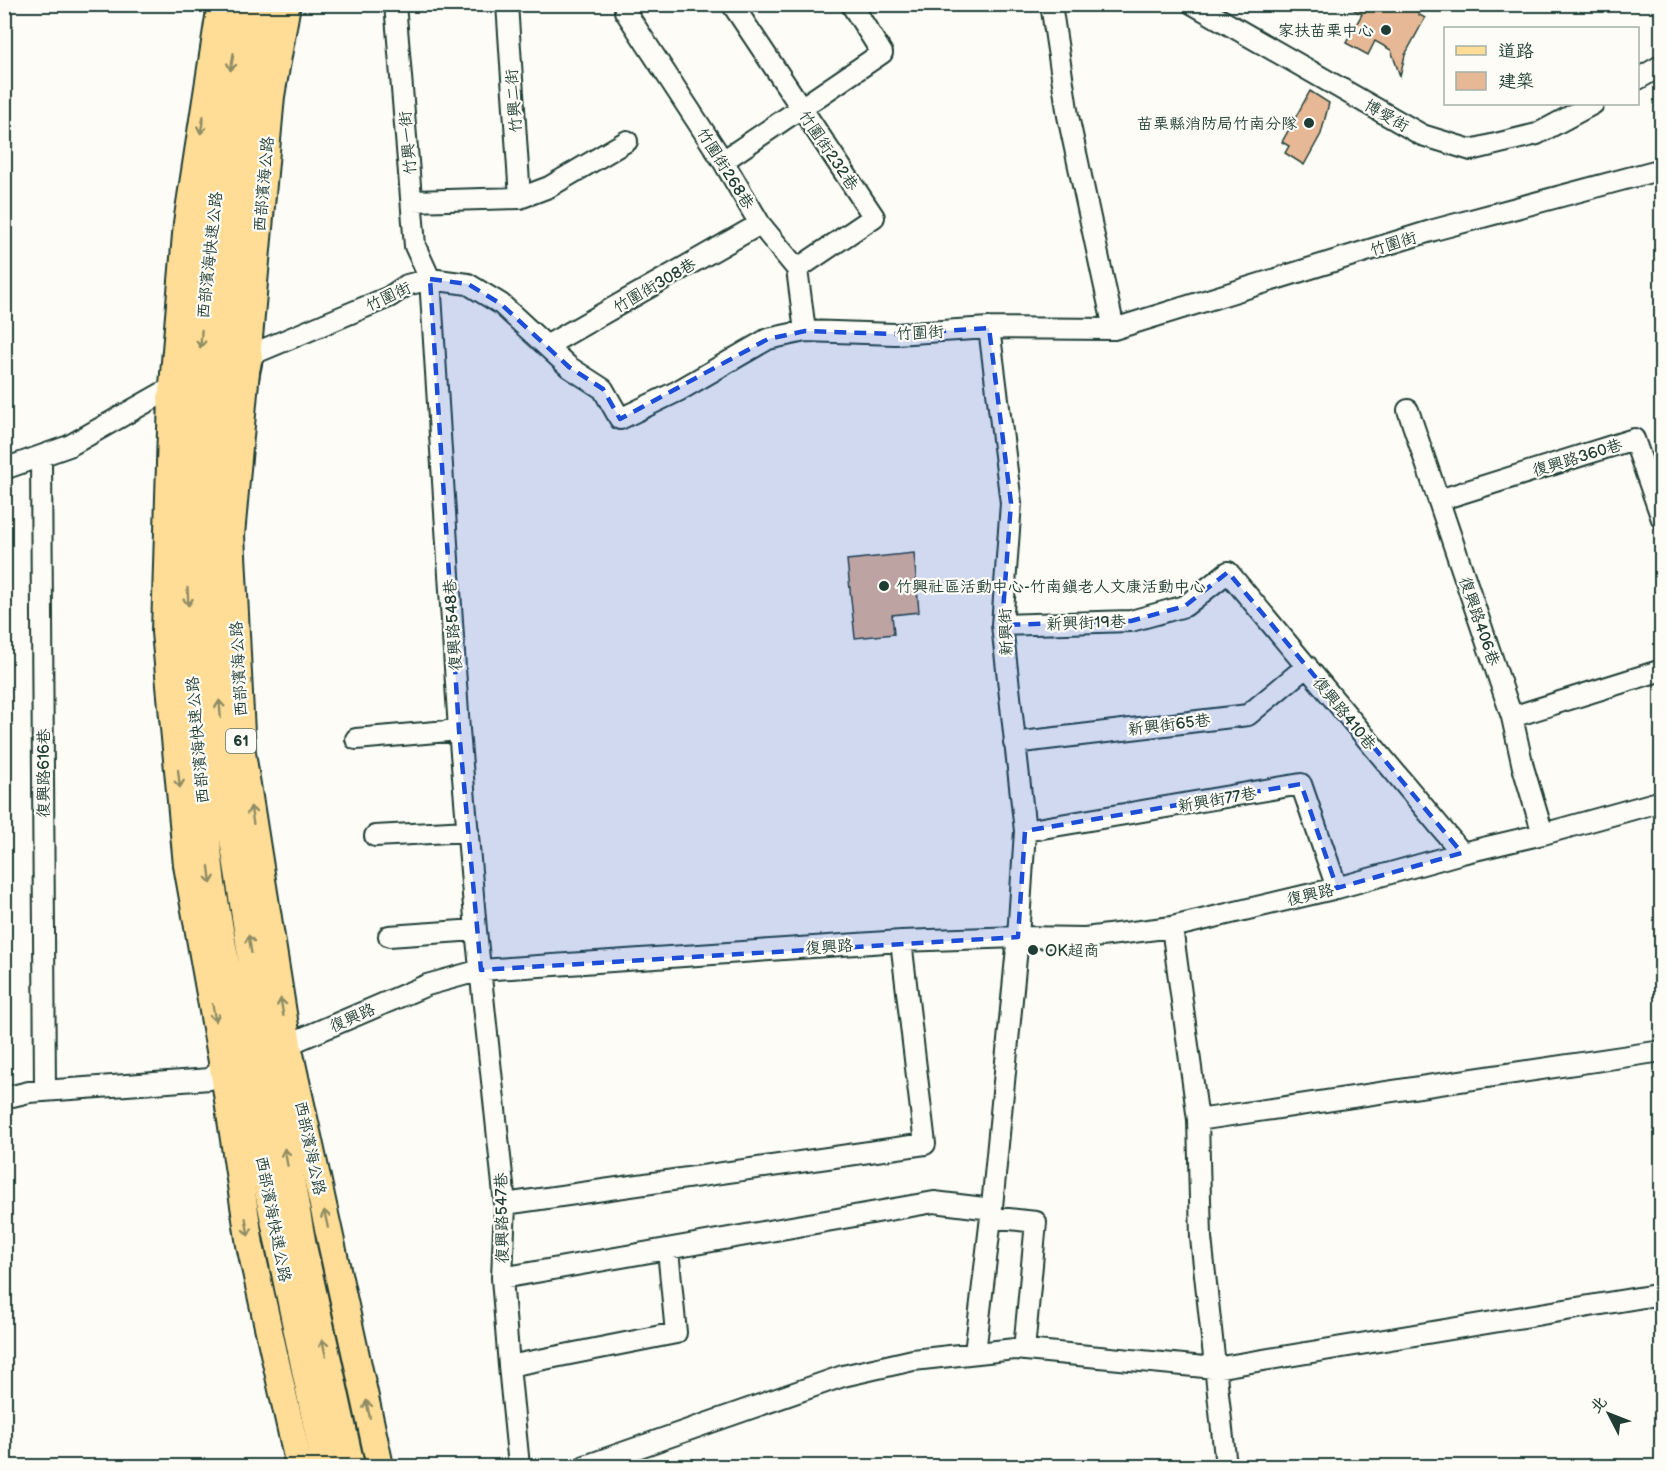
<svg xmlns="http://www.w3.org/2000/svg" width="1666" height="1471" font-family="'Balsamiq Sans','LXGW WenKai TC',sans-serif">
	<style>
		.building { fill: #e6b896; stroke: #1f3d34; stroke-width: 1.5 }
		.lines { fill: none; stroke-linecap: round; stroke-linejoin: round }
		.minor-casing { stroke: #1f3d34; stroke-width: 24 }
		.major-casing { stroke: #1f3d34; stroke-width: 30 }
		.highway-casing { stroke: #1f3d34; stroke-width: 33 }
		.minor { stroke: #fdfcf7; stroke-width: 20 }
		.major { stroke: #ffdd96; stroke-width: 26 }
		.highway { stroke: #ffdd96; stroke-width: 28 }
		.oneway { stroke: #8f8d65 }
		.marked { fill: #1d4ed8; fill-opacity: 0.2; stroke: #1d4ed8; stroke-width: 4.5; stroke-dasharray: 12 8; stroke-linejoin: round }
		.poi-dot { fill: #1f3d34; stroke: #fdfcf7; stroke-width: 2 }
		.labels { text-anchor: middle; stroke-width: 4.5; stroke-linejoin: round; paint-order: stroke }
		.shield { fill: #fdfcf7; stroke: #62766e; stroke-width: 1.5 }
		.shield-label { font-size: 15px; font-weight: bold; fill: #1f3d34 }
		.poi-label { font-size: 16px; fill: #1f3d34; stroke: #fdfcf7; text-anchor: end }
		.street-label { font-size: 16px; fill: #1f3d34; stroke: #fdfcf7 }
	</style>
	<rect width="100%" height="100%" fill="#fdfcf7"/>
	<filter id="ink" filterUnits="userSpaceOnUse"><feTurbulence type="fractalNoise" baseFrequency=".0167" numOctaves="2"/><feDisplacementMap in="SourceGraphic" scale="12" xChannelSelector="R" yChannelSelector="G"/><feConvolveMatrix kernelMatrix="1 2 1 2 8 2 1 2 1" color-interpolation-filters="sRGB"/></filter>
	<g filter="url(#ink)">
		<path class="building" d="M1344 4H1423L1418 14 1425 18 1405 55 1400 76 1391 50 1375 41 1368 55 1346 43 1362 14Z
			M1310 91 1329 103 1321 134 1304 165 1285 153 1289 146 1282 142Z
			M914 553 919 612 892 615 894 634 855 638 847 560Z"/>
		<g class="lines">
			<defs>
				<path id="minor" d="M395 4 415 246 430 279 459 730 476 930 505 1204 502 1278 509 1366 519 1466
					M507 4 520 198
					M732 4 874 217 797 269
					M1051 4 1068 116 1114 329
					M1193 4 1422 135 1471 150 1537 134 1593 104
					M625 11 723 161 760 224 797 269 805 331
					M1638 79 1662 65
					M723 161 882 53 851 4
					M413 201 520 198 549 187 627 141
					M548 345 760 224
					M248 356 389 297 407 285 430 279 468 284 501 304 569 367 603 389 620 419 678 391 768 339 805 331 895 334 989 328 1114 329 1434 230 1662 169
					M1408 410 1512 717 1523 767 1543 834
					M41 456 45 1091
					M4 469 69 446 173 387
					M1439 500 1634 439 1662 519
					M1002 625 1131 621 1185 606 1228 572 1462 853
					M1512 717 1662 670
					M356 739 459 730
					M1014 743 1248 715 1307 666
					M1025 831 1301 784 1337 888
					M375 836 468 831
					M1172 927 1198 1120 1201 1238 1226 1466
					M389 936 476 930
					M275 1050 427 985 481 970 901 941 1018 937 1085 938 1172 927 1337 888 1462 853 1543 834 1662 801
					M4 1098 29 1092 210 1079 223 1067 233 1064
					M1198 1120 1662 1051
					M505 1204 925 1144 901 941
					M991 1217 1036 1222 1024 1350
					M502 1278 934 1202 992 1209
					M975 1353 991 1217 1018 937 1025 831 1002 625 1011 503 989 328
					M509 1366 676 1333 668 1250
					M585 1466 843 1376 913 1360 1015 1349 1215 1368 1662 1294"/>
				<path id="major" d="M221 4 187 223 172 397 165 632 187 865 223 1067 250 1245 299 1466
					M287 4 271 96 231 535 242 753 288 1045 380 1466"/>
				<path id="highway" d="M242 4 229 78 202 312 186 565 196 754 211 884 242 1061 326 1466
					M268 4 254 86 227 319 207 550 227 793 267 1052 302 1246 350 1466
					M172 397 178 470
					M234 425 248 356"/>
			</defs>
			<use href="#minor" class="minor-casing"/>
			<use href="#major" class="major-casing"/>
			<use href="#highway" class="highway-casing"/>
			<use href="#minor" class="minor"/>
			<use href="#major" class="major"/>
			<use href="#highway" class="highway"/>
		</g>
		<defs><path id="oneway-shaft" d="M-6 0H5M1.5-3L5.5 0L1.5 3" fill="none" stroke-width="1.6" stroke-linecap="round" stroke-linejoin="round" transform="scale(1.5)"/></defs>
		<g class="oneway">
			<use href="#oneway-shaft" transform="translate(232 62) rotate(100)"/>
			<use href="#oneway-shaft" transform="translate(202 125) rotate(99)"/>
			<use href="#oneway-shaft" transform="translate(201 339) rotate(94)"/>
			<use href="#oneway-shaft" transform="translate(188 597) rotate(87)"/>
			<use href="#oneway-shaft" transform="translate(220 709) rotate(-95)"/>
			<use href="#oneway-shaft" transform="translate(179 779) rotate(84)"/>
			<use href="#oneway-shaft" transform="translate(252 815) rotate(-99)"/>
			<use href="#oneway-shaft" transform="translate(210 875) rotate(83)"/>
			<use href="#oneway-shaft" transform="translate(250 944) rotate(-99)"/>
			<use href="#oneway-shaft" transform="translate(282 1007) rotate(-99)"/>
			<use href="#oneway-shaft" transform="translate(214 1013) rotate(80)"/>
			<use href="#oneway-shaft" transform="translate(286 1157) rotate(-100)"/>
			<use href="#oneway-shaft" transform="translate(326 1219) rotate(-102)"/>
			<use href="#oneway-shaft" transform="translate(247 1227) rotate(81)"/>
			<use href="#oneway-shaft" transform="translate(324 1348) rotate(-102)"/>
			<use href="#oneway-shaft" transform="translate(368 1409) rotate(-102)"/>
		</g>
	</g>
	<path class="marked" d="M430 279 468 284 501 304 569 367 603 389 620 419 768 339 805 331 895 334 989 328 1011 503 1002 625 1131 621 1185 606 1228 572 1462 853 1337 888 1301 784 1025 831 1018 937 481 970 459 730Z"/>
	<g class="poi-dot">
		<circle cx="1386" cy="30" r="6"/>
		<circle cx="1309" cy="123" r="6"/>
		<circle cx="884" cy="586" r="6"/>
		<circle cx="1033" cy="950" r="6"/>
	</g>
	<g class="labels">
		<rect class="shield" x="226" y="729" width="30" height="24" rx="4.5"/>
		<g class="shield-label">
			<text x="241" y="746">61</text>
		</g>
		<g class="poi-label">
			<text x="1374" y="36">家扶苗栗中心</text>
			<text x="1297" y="129">苗栗縣消防局竹南分隊</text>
			<text x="896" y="592" text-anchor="start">竹興社區活動中心-竹南鎮老人文康活動中心</text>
			<text x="1045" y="956" text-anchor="start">OK超商</text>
		</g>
		<g class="street-label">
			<text transform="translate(513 101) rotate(-94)" y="6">竹興二街</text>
			<text transform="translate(1387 115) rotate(30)" y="6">博愛街</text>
			<text transform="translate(407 143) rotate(-95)" y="6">竹興一街</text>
			<text transform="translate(829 150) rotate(56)" y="6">竹圍街232巷</text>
			<text transform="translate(726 168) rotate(58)" y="6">竹圍街268巷</text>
			<text transform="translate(263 184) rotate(-85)" y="6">西部濱海公路</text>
			<text transform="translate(1393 243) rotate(-17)" y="6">竹圍街</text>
			<text transform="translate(209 255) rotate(-84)" y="6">西部濱海快速公路</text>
			<text transform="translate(654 285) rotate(-30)" y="6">竹圍街308巷</text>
			<text transform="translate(388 296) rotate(-25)" y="6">竹圍街</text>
			<text transform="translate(920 332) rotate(-3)" y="6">竹圍街</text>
			<text transform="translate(1577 457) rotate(-17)" y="6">復興路360巷</text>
			<text transform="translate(1480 621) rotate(71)" y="6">復興路406巷</text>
			<text transform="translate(1086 622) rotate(-2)" y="6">新興街19巷</text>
			<text transform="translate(452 625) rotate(-94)" y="6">復興路548巷</text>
			<text transform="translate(1005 632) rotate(-92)" y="6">新興街</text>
			<text transform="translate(238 669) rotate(-93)" y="6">西部濱海公路</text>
			<text transform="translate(1345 713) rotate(51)" y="6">復興路410巷</text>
			<text transform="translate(1169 724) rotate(-7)" y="6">新興街65巷</text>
			<text transform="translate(197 740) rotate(-95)" y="6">西部濱海快速公路</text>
			<text transform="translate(43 773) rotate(-90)" y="6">復興路616巷</text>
			<text transform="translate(1217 799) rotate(-10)" y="6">新興街77巷</text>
			<text transform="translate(1310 894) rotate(-13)" y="6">復興路</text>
			<text transform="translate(829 946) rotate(-4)" y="6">復興路</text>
			<text transform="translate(352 1017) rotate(-24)" y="6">復興路</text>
			<text transform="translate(311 1148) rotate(78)" y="6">西部濱海公路</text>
			<text transform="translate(501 1218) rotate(-91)" y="6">復興路547巷</text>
			<text transform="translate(274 1219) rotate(79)" y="6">西部濱海快速公路</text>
		</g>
	</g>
	<rect width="1666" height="1471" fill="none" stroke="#fdfcf7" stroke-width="24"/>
	<rect x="12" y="12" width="1642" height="1447" fill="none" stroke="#1f3d34" stroke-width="2" filter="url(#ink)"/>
	<rect x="1444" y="27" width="195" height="78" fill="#fdfcf7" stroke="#a4b0a9" stroke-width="1.5"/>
	<rect x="1456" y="46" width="30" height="9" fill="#ffdd96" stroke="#a4b0a9" stroke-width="1.5"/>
	<text x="1498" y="57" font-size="18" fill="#1f3d34">道路</text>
	<rect x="1456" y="72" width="30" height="18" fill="#e6b896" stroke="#a4b0a9" stroke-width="1.5"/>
	<text x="1498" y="87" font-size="18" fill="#1f3d34">建築</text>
	<g transform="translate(1609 1414) rotate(312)" stroke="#fdfcf7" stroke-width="4.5" paint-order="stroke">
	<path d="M0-4.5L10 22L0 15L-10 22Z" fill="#1f3d34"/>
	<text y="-9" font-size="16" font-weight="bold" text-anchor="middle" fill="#1f3d34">北</text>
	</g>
</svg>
